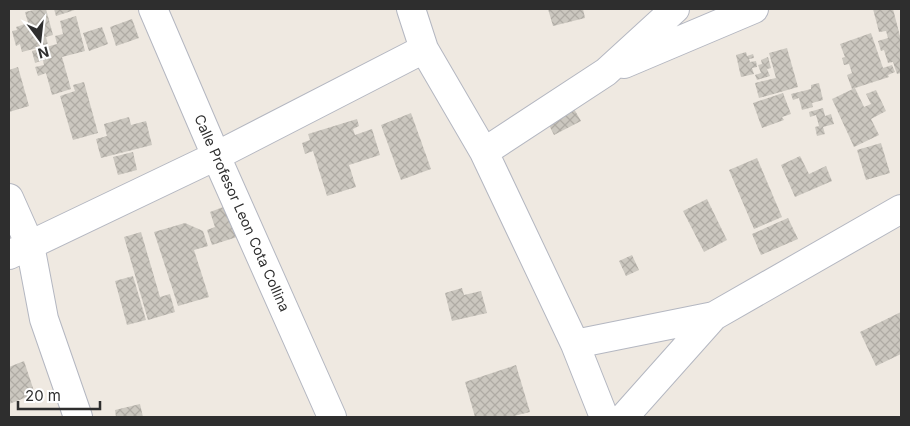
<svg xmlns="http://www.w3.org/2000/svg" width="910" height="426" font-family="Inter,sans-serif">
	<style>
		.building { fill: url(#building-cross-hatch) }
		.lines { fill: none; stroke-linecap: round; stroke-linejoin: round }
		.minor-casing { stroke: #b4b7c1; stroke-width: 30 }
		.minor { stroke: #fff; stroke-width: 28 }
		.labels { text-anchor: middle; stroke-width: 5; stroke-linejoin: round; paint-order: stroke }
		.street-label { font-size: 14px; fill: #2e2e2e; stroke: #fff }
	</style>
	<defs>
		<pattern id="building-cross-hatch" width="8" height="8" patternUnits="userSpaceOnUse" patternTransform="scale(1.25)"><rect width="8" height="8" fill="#cbc7bf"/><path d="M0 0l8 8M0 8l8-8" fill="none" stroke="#afaba4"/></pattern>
	</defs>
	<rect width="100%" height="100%" fill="#efe9e1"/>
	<path class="building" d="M38 9H46L53 35 46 37 48 45 22 52 20 44 16 46 12 31 17 30 16 27 28 23 25 12Z
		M54 9H78L56 16Z
		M548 9H583L585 18 553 26Z
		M873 9H893L901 40V73L897 74 893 62 888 63 884 50 881 51 878 41 888 38 886 31 879 32Z
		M76 16 85 51 62 57 71 89 52 95 46 73 38 76 35 67 44 65 43 60 35 63 32 51 57 44 55 36 63 34 60 21Z
		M132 19 139 38 116 46 110 27Z
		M102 27 108 44 89 51 83 33Z
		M871 33 883 68 892 65 895 72 888 75 889 77 852 89 847 75 852 73 849 64 844 65 842 58 845 57 840 44Z
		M787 48 798 87 759 98 755 83 776 78 769 53Z
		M746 52 747 56 753 54 754 58 749 59 750 62 756 61 757 67 752 68 754 74 741 77 736 55Z
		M768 57 771 68 767 69 770 76 757 80 755 75 761 73 758 65 762 64 761 60Z
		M18 67 29 106 9 112V70Z
		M84 82 98 133 73 140 60 96 75 91 73 85Z
		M819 83 823 100 812 103 813 107 802 110 799 98 793 100 791 94 811 89V85Z
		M855 88 864 107 871 104 866 94 876 90 886 111 871 119 879 135 854 147 832 99Z
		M783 93 791 114 782 117 784 120 762 128 753 103Z
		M823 108 825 116 831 114 834 124 823 127 825 134 817 136 815 127 819 126 816 115 810 117 809 112Z
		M574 109 581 121 554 135 548 123Z
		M411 113 431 169 401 180 381 125Z
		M129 117 131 125 146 121 152 145 101 158 96 139 107 136 104 124Z
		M357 119 359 126 353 129 355 135 372 129 380 155 349 165 356 187 327 196 313 151 305 154 302 143 310 140 308 134Z
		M881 143 890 173 866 180 857 150Z
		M133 152 137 170 118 175 113 157Z
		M800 156 809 174 826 166 832 181 795 197 781 165Z
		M757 158 782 217 754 229 729 170Z
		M707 199 727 240 704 252 683 211Z
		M226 206 237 237 212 245 207 230 215 227 210 212Z
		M788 218 798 239 761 255 752 234Z
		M185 223 203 231 208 246 194 250 209 297 178 306 154 232Z
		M141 232 160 297 170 294 175 312 148 320 124 237Z
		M632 255 639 270 626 276 619 261Z
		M133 276 146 320 127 325 115 281Z
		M462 288 464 295 481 291 487 313 452 321 445 293Z
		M901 312V354L876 366 860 332Z
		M24 361 35 394 9 404V367Z
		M516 365 530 412 510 417H475L465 382Z
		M140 404 143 417H116L115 410Z"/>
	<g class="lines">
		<defs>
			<path id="minor" d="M153 9 216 156 332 417
				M411 9 424 49 484 152 575 344 604 417
				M624 64 754 9
				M484 152 606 72 675 9
				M9 198 30 245 44 319 78 417
				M9 255 216 156 424 49
				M575 344 714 316 901 209
				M624 417 714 316"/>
		</defs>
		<use href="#minor" class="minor-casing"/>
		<use href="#minor" class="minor"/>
	</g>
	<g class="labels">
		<g class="street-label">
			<text transform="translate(242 213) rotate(66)" y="5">Calle Profesor Leon Cota Collina</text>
		</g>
	</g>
	<rect width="910" height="426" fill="none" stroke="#2e2e2e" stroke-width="20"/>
	<g transform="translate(40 40) rotate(165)" stroke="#ffffff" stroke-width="4" paint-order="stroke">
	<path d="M0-4L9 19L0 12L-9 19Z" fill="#2e2e2e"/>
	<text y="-8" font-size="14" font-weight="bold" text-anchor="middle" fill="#2e2e2e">N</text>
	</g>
	<path d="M18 401v8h82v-8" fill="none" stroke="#2e2e2e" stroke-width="2.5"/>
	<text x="25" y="401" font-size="15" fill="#2e2e2e" stroke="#ffffff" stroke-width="4" paint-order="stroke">20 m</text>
</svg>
